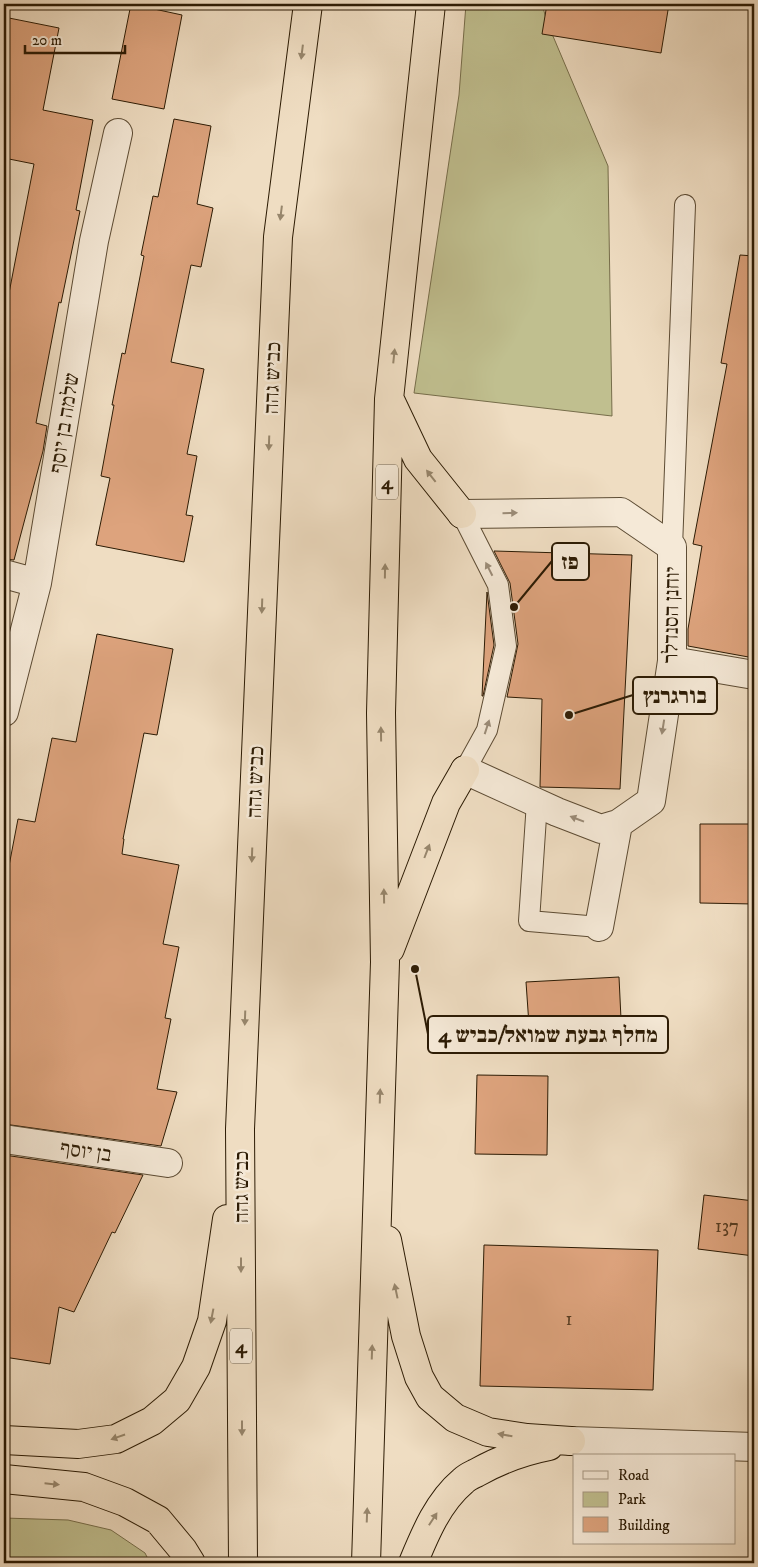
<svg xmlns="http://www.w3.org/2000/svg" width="758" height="1567" font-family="'IM FELL DW Pica','Frank Ruhl Libre',serif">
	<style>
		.green { fill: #c0bf8f; stroke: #766d4a }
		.building { fill: #dda37d; stroke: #2c1b04 }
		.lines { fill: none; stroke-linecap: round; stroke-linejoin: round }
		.lane-casing { stroke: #5d4c34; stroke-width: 22 }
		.street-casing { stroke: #5d4c34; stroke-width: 30 }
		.highway-casing { stroke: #2c1b04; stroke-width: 30 }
		.lane { stroke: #f5e9d7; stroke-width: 20 }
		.street { stroke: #f5e9d7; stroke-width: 28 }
		.highway { stroke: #efddc2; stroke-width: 28 }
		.oneway { fill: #97866c }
		.oneway2 { fill: #9b8c78 }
		.labels { text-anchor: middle; stroke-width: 5; stroke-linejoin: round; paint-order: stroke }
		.number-label { font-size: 19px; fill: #583d22 }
		.shield { fill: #f5e9d7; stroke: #685943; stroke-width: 1 }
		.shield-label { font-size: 20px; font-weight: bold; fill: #2c1b04 }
		.street-label { font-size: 21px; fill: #2c1b04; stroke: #f5e9d7 }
		.leader { fill: none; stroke: #2c1b04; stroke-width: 2 }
		.callout-dot { fill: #2c1b04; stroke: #f5e9d7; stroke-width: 2 }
		.callout { fill: #f5e9d7; stroke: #2c1b04; stroke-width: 2 }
		.callout-label { font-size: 22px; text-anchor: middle; font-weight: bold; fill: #2c1b04 }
	</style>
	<rect width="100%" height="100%" fill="#efddc2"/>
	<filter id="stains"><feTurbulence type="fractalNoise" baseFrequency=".004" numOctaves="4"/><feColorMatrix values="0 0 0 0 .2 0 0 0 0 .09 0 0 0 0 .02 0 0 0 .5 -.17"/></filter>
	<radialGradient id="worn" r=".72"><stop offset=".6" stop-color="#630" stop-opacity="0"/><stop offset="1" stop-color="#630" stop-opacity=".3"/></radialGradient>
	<path class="green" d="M466 4H542L547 22 608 166 612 416 414 393 459 95Z
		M4 1518 68 1520 111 1530 145 1553 150 1563H8L4 1547Z"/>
	<path class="building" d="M131 4 182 15 164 109 112 99Z
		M547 4H669L661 53 542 34Z
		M4 17 59 28 43 110 93 120 76 210 80 211 61 303 59 302 36 423 47 426 43 451 14 560 4 559V319L34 164 4 158Z
		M174 119 211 126 197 204 213 208 201 267 191 265 171 362 204 369 187 454 197 456 186 515 193 516 184 562 96 545 110 478 101 476 114 405H112L122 353 125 354 144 256 141 255 153 196 158 197Z
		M740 255 754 256V658L688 646V629L702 546 693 544 727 364 721 363Z
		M494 551 632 555 620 789 540 787 542 699 507 697 518 644 510 583Z
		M487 592 494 645 483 696H482Z
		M97 634 173 649 157 735 144 733 123 839H124L122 854 179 865 163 944 179 947 165 1018 171 1019 157 1089 177 1092 161 1146 4 1124V892L18 819 35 822 52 738 76 742Z
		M700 824H754V904L700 903Z
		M619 977 621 1019 529 1025 526 982Z
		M477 1075 548 1076 547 1155 475 1154Z
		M4 1155 143 1175 115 1233 112 1232 74 1312 59 1307 50 1364 4 1357Z
		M704 1195 754 1201V1256L698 1249Z
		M484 1245 658 1250 653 1390 480 1386Z"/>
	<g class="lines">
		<defs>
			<path id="lane" d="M462 514 498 585 506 646 487 730 465 770
				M672 547 685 205
				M537 802 529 921 599 927"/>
			<path id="street" d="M462 514 621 512 672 547V661L651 801 618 824 601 829 557 812 465 770
				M4 574 37 583
				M672 661 754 675
				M4 712 37 583 94 241 118 133
				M599 927 618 824
				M4 1139 168 1163
				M571 1441 754 1447"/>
			<path id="highway" d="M391 402 418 459 462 514
				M390 949 446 803 465 770
				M387 1240 406 1336 419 1377 430 1397 455 1418 488 1432 527 1438 571 1441
				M4 1440 78 1444 116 1439 152 1421 177 1400 196 1367 212 1321 227 1219
				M4 1479 84 1487 125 1502 158 1520 183 1550 191 1563
				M243 1563 240 1129 278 237 308 4
				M366 1563 385 962 381 713 389 399 431 4
				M413 1563C425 1534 438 1502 463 1481 467 1477 472 1475 476 1473 499 1460 523 1451 549 1446"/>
		</defs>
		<use href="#lane" class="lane-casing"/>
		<use href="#street" class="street-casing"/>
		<use href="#highway" class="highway-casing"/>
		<use href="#lane" class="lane"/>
		<use href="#street" class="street"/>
		<use href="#highway" class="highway"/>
	</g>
	<defs><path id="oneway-solid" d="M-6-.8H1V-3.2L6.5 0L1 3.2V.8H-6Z" transform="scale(1.25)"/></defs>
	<g class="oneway">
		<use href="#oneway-solid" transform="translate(302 52) rotate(97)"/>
		<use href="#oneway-solid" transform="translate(281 213) rotate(97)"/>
		<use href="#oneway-solid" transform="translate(394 356) rotate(-84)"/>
		<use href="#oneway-solid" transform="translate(269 443) rotate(92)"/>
		<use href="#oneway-solid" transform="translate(431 476) rotate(-128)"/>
		<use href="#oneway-solid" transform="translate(385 571) rotate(-89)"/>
		<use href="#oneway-solid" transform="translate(262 606) rotate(92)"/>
		<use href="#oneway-solid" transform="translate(381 734) rotate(-91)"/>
		<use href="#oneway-solid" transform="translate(427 851) rotate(-69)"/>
		<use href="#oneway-solid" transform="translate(252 855) rotate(92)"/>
		<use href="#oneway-solid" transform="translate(384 896) rotate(-91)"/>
		<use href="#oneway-solid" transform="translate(245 1018) rotate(92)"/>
		<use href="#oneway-solid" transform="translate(380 1096) rotate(-88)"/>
		<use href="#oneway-solid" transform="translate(241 1265) rotate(90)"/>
		<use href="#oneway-solid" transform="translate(396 1291) rotate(-102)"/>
		<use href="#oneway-solid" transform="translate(212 1316) rotate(101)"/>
		<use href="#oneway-solid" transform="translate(372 1352) rotate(-88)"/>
		<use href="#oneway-solid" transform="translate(242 1428) rotate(90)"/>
		<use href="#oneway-solid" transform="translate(505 1435) rotate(-170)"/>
		<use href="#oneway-solid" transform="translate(118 1437) rotate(161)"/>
		<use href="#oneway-solid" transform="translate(52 1484) rotate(6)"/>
		<use href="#oneway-solid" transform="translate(367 1515) rotate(-88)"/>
		<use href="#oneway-solid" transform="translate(433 1519) rotate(-57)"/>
	</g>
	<g class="oneway2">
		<use href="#oneway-solid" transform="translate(510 513) rotate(-1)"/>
		<use href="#oneway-solid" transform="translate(489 569) rotate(-117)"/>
		<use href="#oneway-solid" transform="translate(487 727) rotate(-72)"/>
		<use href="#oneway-solid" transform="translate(663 727) rotate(99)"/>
		<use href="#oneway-solid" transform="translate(577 819) rotate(-159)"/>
	</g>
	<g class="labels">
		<g class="number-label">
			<text x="727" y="1232">137</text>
			<text x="569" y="1325">1</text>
		</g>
		<g class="shield">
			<rect x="376" y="464.5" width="22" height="35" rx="4"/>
			<rect x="230" y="1328.5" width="22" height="35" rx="4"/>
		</g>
		<g class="shield-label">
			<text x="387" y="489">4</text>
			<text x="241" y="1353">4</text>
		</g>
		<g class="street-label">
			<text transform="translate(272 378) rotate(-88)" y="7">כביש גהה</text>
			<text transform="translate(64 423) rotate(-81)" y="7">שלמה בן יוסף</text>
			<text transform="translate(671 615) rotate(-89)" y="7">יוחנן הסנדלר</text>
			<text transform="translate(255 782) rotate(-88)" y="7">כביש גהה</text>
			<text transform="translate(86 1151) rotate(8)" y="7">בן יוסף</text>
			<text transform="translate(241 1187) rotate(-90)" y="7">כביש גהה</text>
		</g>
	</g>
	<path class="leader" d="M514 607L552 561M569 715L633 695M415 969L428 1034"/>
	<g class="callout-dot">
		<circle cx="514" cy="607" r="5"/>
		<circle cx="569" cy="715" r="5"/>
		<circle cx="415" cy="969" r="5"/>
	</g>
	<g class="callout">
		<rect x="552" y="543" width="37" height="37" rx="5"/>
		<rect x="633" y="677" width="84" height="37" rx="5"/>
		<rect x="428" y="1016" width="240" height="37" rx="5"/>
	</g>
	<g class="callout-label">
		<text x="570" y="569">פז</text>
		<text x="675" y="703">בורגרנץ</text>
		<text x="548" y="1042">מחלף גבעת שמואל/כביש 4</text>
	</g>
	<rect width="758" height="1567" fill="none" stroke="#efddc2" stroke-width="20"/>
	<rect x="5" y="5" width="748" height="1557" fill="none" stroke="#2c1b04" stroke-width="2.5"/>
	<rect x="10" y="10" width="738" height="1547" fill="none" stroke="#2c1b04"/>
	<rect x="573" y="1454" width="162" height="90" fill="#f5e9d7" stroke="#a59783"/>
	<rect x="583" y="1471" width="25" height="8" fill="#f5e9d7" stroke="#a59783"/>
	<text x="618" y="1480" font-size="15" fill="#2c1b04">Road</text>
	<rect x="583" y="1492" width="25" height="15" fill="#c0bf8f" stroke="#a59783"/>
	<text x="618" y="1504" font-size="15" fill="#2c1b04">Park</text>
	<rect x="583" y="1517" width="25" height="15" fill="#dda37d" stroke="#a59783"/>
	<text x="618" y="1530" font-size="15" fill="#2c1b04">Building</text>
	<path d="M25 45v8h100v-8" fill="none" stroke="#2c1b04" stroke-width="2.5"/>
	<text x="32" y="45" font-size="15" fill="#2c1b04" stroke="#f5e9d7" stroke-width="4" paint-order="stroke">20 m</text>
	<rect width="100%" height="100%" filter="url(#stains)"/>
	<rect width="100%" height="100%" fill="url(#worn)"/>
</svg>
